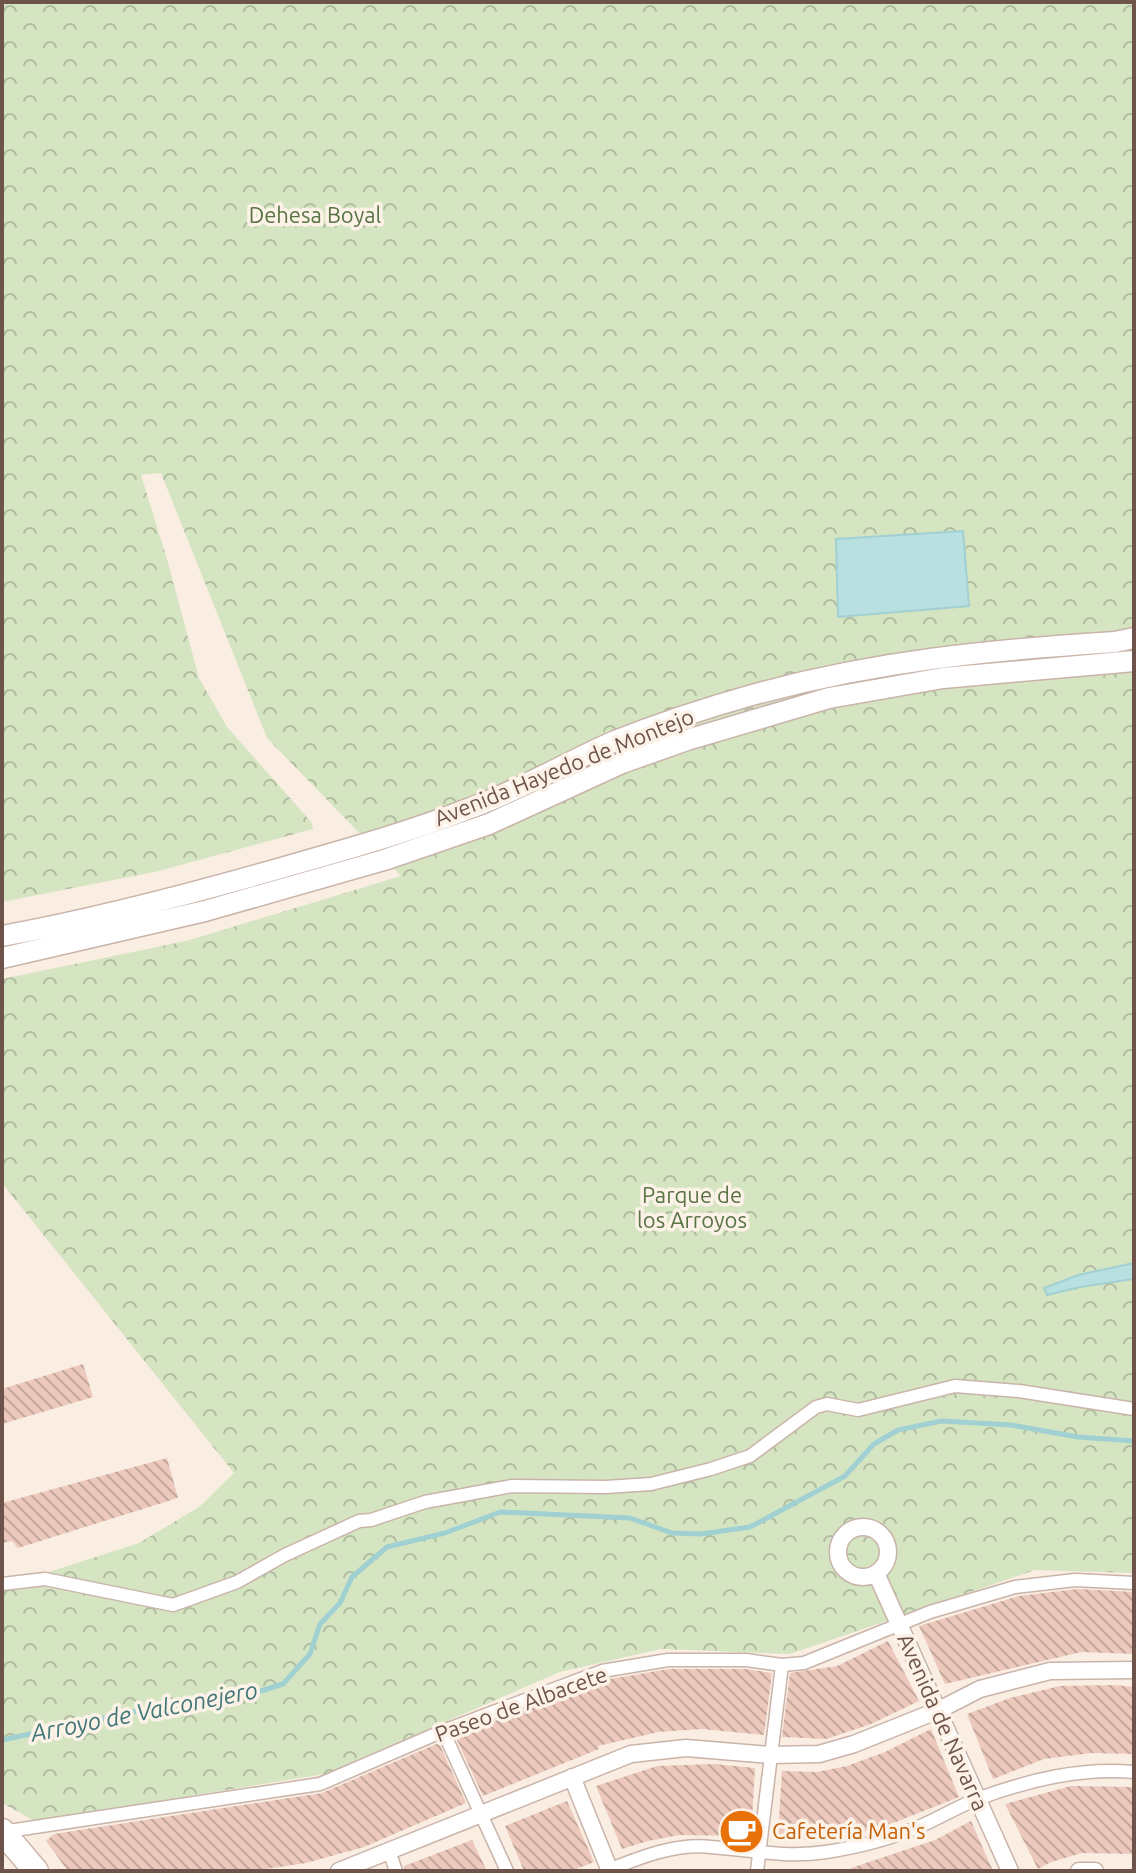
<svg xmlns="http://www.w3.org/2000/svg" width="1136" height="1873" font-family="Ubuntu,sans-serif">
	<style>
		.forest { fill: url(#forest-crowns) }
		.water { fill: #b8e0e1; stroke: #a0d0d2; stroke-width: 2 }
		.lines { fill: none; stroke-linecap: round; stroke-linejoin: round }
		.stream { stroke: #a0d0d2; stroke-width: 5 }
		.building { fill: url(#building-back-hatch) }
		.pedestrian-casing { stroke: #c9b4aa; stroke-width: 15 }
		.minor-casing { stroke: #c9b4aa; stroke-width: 19 }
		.tertiary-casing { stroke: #c9b4aa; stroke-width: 23 }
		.secondary-casing { stroke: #ceb5aa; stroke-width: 27 }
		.pedestrian { stroke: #fff; stroke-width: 12 }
		.minor { stroke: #fff; stroke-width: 16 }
		.tertiary { stroke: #fff; stroke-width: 20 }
		.secondary { stroke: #fff; stroke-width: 24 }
		.labels { text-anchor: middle; stroke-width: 7; stroke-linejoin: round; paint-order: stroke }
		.park-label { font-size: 22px; fill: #587344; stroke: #fdf2e7 }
		.street-label { font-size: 22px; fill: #6e534b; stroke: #fdf2e7 }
		.food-label { font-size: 22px; fill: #c56008; stroke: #fdf2e7; text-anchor: start }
		.water-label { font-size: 24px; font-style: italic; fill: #43787a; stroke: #fdf2e7 }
	</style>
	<defs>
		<pattern id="forest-crowns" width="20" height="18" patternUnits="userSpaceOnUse" patternTransform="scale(2)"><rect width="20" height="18" fill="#d5e5c2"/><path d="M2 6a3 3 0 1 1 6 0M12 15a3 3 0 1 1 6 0" fill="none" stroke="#b1bca0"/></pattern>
		<pattern id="building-back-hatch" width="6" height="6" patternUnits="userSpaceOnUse" patternTransform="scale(2)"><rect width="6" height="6" fill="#ecc9bc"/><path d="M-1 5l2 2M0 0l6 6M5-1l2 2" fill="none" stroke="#c3a69b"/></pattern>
	</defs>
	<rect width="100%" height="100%" fill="#faede2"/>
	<path class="forest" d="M2 2H1134V1573L1035 1570 790 1654 661 1649 560 1672 325 1774 35 1821 2 1803V1582H18L139 1543 199 1507 234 1473 2 1183V979L186 941 401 876 267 738 161 473 141 475 167 559 199 678 227 727 312 823 313 829 159 871 2 902Z"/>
	<path class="water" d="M963 531 969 606 838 617 836 539Z
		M1134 1263V1279L1080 1287 1047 1295 1044 1288 1078 1275Z"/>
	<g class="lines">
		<path class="stream" d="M2 1740 207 1696 261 1691 283 1684 310 1654 320 1624 340 1603 352 1577 387 1547 445 1533 500 1512 630 1518 672 1533 701 1534 750 1527 845 1476 874 1444 898 1430 942 1421 1011 1425 1078 1437 1134 1441"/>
	</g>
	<path class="building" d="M83 1364 93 1397 2 1424V1389Z
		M167 1458 178 1498 18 1548 12 1541 2 1543V1503Z
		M1077 1589 1134 1592V1654L1081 1652 945 1684 919 1626 1019 1596Z
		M888 1641 919 1701 871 1724 826 1739 782 1737 790 1673 837 1666Z
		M669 1669H745L772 1673 764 1735 702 1729 658 1732 598 1746 599 1749 483 1796 455 1736 604 1680Z
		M1115 1685 1134 1687V1754L1091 1753 1044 1759 993 1779 967 1714 1010 1698 1060 1686Z
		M931 1729 959 1797 878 1829 829 1838 801 1840 778 1835 782 1771 817 1772 847 1766 885 1752Z
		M439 1743 466 1803 364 1847 306 1863 253 1871H68L46 1841 54 1834 322 1793Z
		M714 1764 755 1768 751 1836 679 1835 648 1841 622 1849 596 1786 657 1766Z
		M1071 1786 1134 1787V1854L1082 1853 1051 1862 1038 1869 1005 1804Z
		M567 1801 594 1862 571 1871H524L505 1826Z
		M971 1821 993 1871H851V1868L935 1840Z
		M472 1840 487 1871H405L404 1866Z"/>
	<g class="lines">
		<defs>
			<path id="pedestrian" d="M2 1584 45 1579 173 1605 237 1582 285 1555 359 1521 371 1520 425 1502 512 1486 606 1487 651 1484 711 1469 750 1456 816 1407 827 1404 858 1410 955 1386 1019 1391 1134 1409
				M443 1731 507 1871
				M2 1832 320 1784 443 1731 602 1671 668 1660H746L782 1665 804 1663 930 1612 1015 1587 1075 1580 1134 1583
				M389 1851 396 1871
				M606 1871C639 1858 674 1843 711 1847 750 1850 786 1858 826 1852 859 1847 894 1838 925 1824 943 1816 961 1805 980 1798 1029 1780 1081 1767 1134 1772
				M757 1871 782 1665"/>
			<path id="minor" d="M838 1552a25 25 0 1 1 50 0a25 25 0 1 1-50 0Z
				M876 1573 1010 1871
				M572 1777 610 1871
				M339 1871 631 1754 686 1748 770 1755 819 1754 854 1744 939 1710 980 1689 1050 1671 1134 1670
				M1079 1871H1095"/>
			<path id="tertiary" d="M2 936C101 918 198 892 295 864 355 847 415 830 473 807 522 789 567 762 615 741 660 723 706 708 752 695 875 661 989 650 1115 642L1134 638
				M2 958 205 911 384 860 489 824 622 763 687 740 829 698 943 678 1134 661"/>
			<path id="secondary" d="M2 1831 36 1871"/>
		</defs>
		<use href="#pedestrian" class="pedestrian-casing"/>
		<use href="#minor" class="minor-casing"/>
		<use href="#tertiary" class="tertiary-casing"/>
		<use href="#secondary" class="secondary-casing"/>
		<use href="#pedestrian" class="pedestrian"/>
		<use href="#minor" class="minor"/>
		<use href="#tertiary" class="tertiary"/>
		<use href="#secondary" class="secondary"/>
	</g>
	<defs>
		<symbol id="cafe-disc" viewBox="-11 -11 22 22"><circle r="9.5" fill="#e8710a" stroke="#fdf2e7"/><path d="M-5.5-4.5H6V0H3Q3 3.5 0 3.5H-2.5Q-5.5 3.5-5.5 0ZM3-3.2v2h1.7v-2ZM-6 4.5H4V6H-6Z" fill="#fff"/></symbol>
	</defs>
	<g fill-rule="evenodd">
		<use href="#cafe-disc" x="716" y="1806" width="51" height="51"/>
	</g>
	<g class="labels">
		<g class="park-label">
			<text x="315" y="223">Dehesa Boyal</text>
			<text x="692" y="1203">Parque de<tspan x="692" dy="25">los Arroyos</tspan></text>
		</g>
		<g class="street-label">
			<text transform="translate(564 767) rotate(-22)" y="8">Avenida Hayedo de Montejo</text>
			<text transform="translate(521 1704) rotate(-20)" y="8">Paseo de Albacete</text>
			<text transform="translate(943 1722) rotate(66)" y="8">Avenida de Navarra</text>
		</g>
		<g class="food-label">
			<text x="772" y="1839">Cafetería Man's</text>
		</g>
		<g class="water-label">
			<text transform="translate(144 1712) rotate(-11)" y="8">Arroyo de Valconejero</text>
		</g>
	</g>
	<rect width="1136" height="1873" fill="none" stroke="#6e534b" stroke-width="8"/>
</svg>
